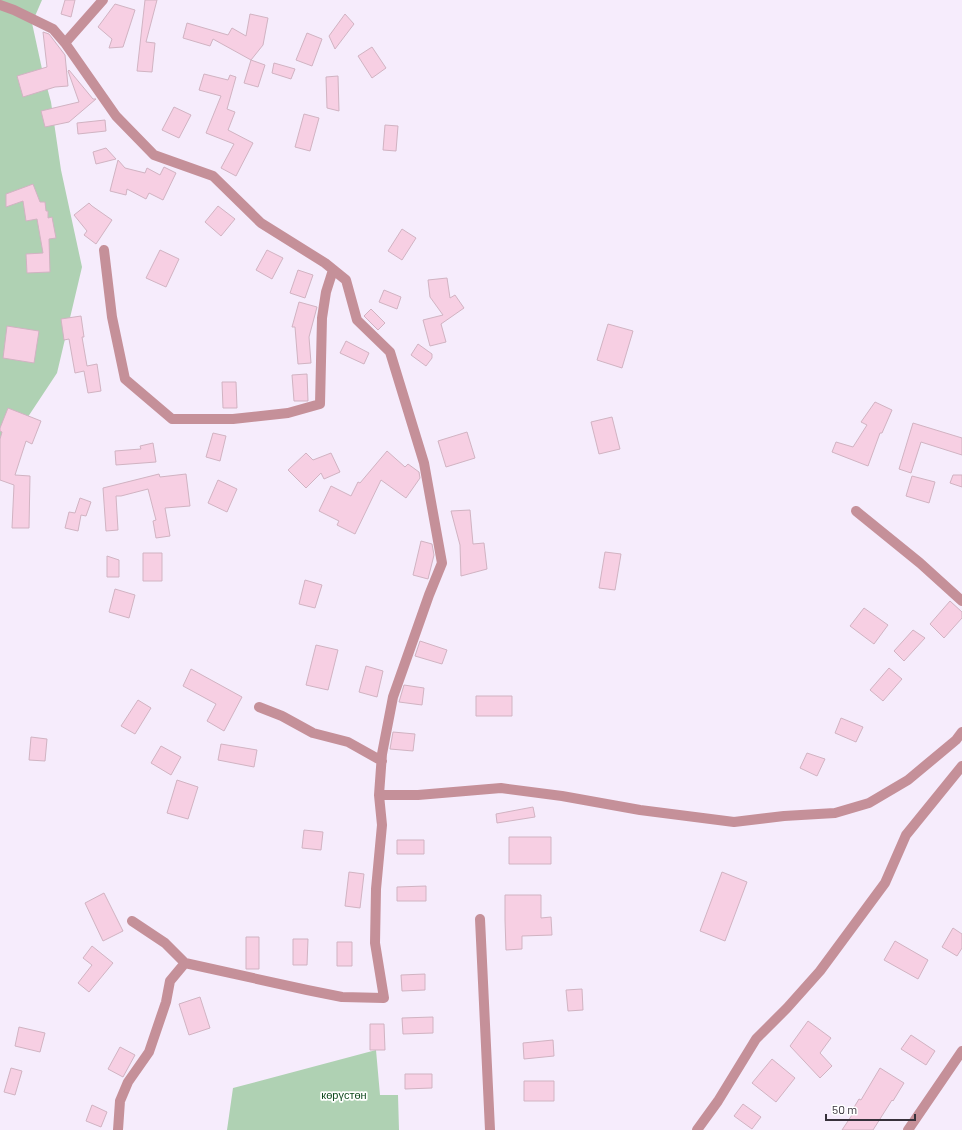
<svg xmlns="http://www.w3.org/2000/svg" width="962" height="1130" font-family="Barlow,sans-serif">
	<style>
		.green { fill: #afd1b3 }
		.building { fill: #f7cfe3; stroke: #d1b3c2 }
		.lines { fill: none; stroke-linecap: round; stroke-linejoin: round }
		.minor { stroke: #c59099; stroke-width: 10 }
		.labels { text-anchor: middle; stroke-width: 3.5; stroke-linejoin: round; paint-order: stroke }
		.park-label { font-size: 11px; fill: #0e481d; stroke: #fff }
	</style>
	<rect width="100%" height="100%" fill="#f6ecfc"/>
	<path class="green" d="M0 0H42L32 23 42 69 51 102 61 170 82 267 57 373 14 438 0 464Z
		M376 1050 380 1095H398L399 1130H227L233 1088Z"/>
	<path class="building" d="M65 0H75L71 17 61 14Z
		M145 0H157L146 42 155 43 152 72 137 71Z
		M115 4 135 10 123 47 109 48 112 39 98 27Z
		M250 14 268 18 263 45 251 60 213 39 210 46 183 38 187 23 228 35 232 28 246 36Z
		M345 14 354 24 335 49 329 36Z
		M43 32 49 34 65 55 68 86 55 87 23 97 17 76 47 67Z
		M307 33 322 39 312 66 296 60Z
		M372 47 386 68 372 78 358 56Z
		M251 60 265 65 258 87 244 83Z
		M274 63 295 69 291 79 272 73Z
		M69 70 93 99H96L69 122 45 127 41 111 79 102 68 71Z
		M204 74 228 80 230 75 236 77 227 109 235 112 228 130 253 143 236 176 221 168 234 144 206 133 221 96 199 90Z
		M338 76 339 111 327 108 326 77Z
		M174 107 191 115 179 138 162 130Z
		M304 114 319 118 310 151 295 147Z
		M105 120 106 131 78 134 77 123Z
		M385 125 398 126 396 151 383 150Z
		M106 148 116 159 96 164 93 152Z
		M118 160 125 168 145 173 147 168 160 175 164 167 176 173 163 200 149 193 146 199 127 189 126 195 110 191Z
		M33 184 40 202H45L46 211H48V218L52 217 56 238 49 239 50 272 27 273 26 254 43 253 37 219 26 221 23 201 6 207V194Z
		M89 203 92 206 112 220 96 244 84 235 87 231 74 215Z
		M218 206 235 219 221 236 205 222Z
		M402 229 416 238 402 260 388 251Z
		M160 250 179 259 166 287 146 278Z
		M267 250 283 258 272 279 256 270Z
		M298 270 313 275 305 298 290 293Z
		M447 278 450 298 455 295 464 308 441 324 446 342 430 346 423 320 443 315 430 297 428 280Z
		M384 290 401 297 397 309 379 302Z
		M299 302 317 307 309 337 311 363 298 364 295 327H292Z
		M371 309 385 323 378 330 364 316Z
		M81 316 84 337H82L87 366 97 364 101 391 88 393 84 371 75 373 69 339 64 340 61 319Z
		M608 324 633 331 622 368 597 360Z
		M7 326 39 331 34 363 3 358Z
		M346 341 369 353 364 364 340 353Z
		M418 344 432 354V358L426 366 411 355Z
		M307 374 308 401H294L292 375Z
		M222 382H236L237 408H223Z
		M875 402 892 410 882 433H880L868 466 832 452 836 442 853 447 867 425 861 422Z
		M8 408 41 421 32 444 26 441 15 475 30 476 29 528H12L14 485 0 480V439L2 432 0 431V428Z
		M612 417 620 449 599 454 591 422Z
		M913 423 962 438V455L921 442 911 473 899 469Z
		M467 432 475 458 446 467 438 441Z
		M213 433 226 436 220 461 206 457Z
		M153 443 156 462 116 465 115 451 141 449 140 446Z
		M387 451 405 467 408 464 419 472 420 478 406 498 381 480 355 534 337 525 339 521 319 511 331 486 351 496 358 482 360 483Z
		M306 453 313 460 331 453 340 472 324 479 321 473 306 488 288 470Z
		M159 474 160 477 186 474 190 506 165 508 170 536 156 538 153 521 156 520 148 489 121 496H116L118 530 106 531 103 488Z
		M953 475H962V487L950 483Z
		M912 476 935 482 929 503 906 496Z
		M218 480 237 489 227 512 208 503Z
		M80 498 91 502 86 516 81 515 78 531 65 528 69 512 75 513Z
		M470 510 473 544 484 543 487 569 461 576 460 545 451 511Z
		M421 541 432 544 434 555 428 579 413 575Z
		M605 552 621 554 615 590 599 588Z
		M143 553H162V581H143Z
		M107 556 119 560V577H107Z
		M305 580 322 585 315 608 299 604Z
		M115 589 135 595 129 618 109 612Z
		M950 601 962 612V618L944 638 930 624Z
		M864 608 888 625 874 644 850 626Z
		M913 630 925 638 904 661 894 651Z
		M420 641 447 650 442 664 415 656Z
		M316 645 338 650 328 690 306 685Z
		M366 666 383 671 377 697 359 692Z
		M889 668 902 679 883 701 870 690Z
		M191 669 242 697 224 731 207 721 216 704 183 686Z
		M404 685 424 688 422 705 399 702Z
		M476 696H512V716H476Z
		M138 700 151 708 135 734 121 726Z
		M841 718 863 727 856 742 835 733Z
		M393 732 415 734 413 751 390 749Z
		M31 737 47 739 45 761 29 760Z
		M221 744 257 750 254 767 218 760Z
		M161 746 181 757 171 775 151 763Z
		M807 753 825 759 817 776 800 768Z
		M177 780 198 787 188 819 167 813Z
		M533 807 535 817 497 823 496 814Z
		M304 830 323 832 321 850 302 848Z
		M509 837H551V864H509Z
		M397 840H424V854H397Z
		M349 872 364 874 360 908 345 906Z
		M722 872 747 882 725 941 700 931Z
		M426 886V901H397V887Z
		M104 893 123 931 103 941 85 903Z
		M505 895H541V918L551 917 552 935 522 936V949L506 950 505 920Z
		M953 928 962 934V948L957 956 942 947Z
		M246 937H259V969H246Z
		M293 939H308L307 965H293Z
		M895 941 928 960 918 979 884 960Z
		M337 942H352V966H337Z
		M92 946 113 963 89 992 78 983 92 965 83 958Z
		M425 974V990L402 991 401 975Z
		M582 989 583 1010 568 1011 566 990Z
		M200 997 210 1028 189 1035 179 1004Z
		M433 1017V1033L403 1034 402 1018Z
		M808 1021 831 1038 820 1053 832 1066 820 1078 790 1046Z
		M370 1024H384L385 1050H370Z
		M19 1027 45 1033 40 1052 15 1046Z
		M911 1035 935 1051 926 1065 901 1049Z
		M553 1040 554 1056 524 1059 523 1043Z
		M120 1047 135 1055 123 1077 108 1069Z
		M772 1059 795 1078 776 1102 752 1083Z
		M11 1068 22 1071 15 1095 4 1092Z
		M880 1068 904 1083 893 1101 892 1100 873 1130H842L852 1115 850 1114 859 1099 861 1100Z
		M405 1074H432V1088L405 1089Z
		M524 1081H554V1101H524Z
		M743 1104 761 1117 752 1129 734 1116Z
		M92 1105 107 1112 101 1127 86 1121Z"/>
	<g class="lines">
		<path class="minor" d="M0 5 14 10 53 29 65 43 116 116 154 155 213 176 261 223 325 263 346 280 357 320 390 352 424 463 442 563 429 595 393 697 382 754 379 795H418L501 788 562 796 640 810 734 822 784 816 835 813 869 803 908 780 956 740 962 732
			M65 43 103 0
			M104 250 112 317 125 379 172 419H233L288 413 320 404 322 318 326 292 333 270
			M856 511 920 563 962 601
			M259 707 282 716 313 733 348 742 382 761
			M480 919 490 1130
			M132 921 165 943 185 963 307 990 342 997 384 998 375 943 376 889 382 825 379 795
			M118 1130 120 1101 128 1082 149 1052 166 1002 170 981 185 963
			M697 1130 718 1101 756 1039 787 1008 820 971 885 883 906 835 962 766
			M908 1130 962 1051"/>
	</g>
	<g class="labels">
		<g class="park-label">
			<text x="344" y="1099">көрүстөн</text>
		</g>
	</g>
	<path d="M826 1114v6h89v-6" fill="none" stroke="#37313b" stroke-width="2"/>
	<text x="832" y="1114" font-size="12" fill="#37313b" stroke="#ffffff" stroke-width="3" paint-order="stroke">50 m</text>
</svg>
